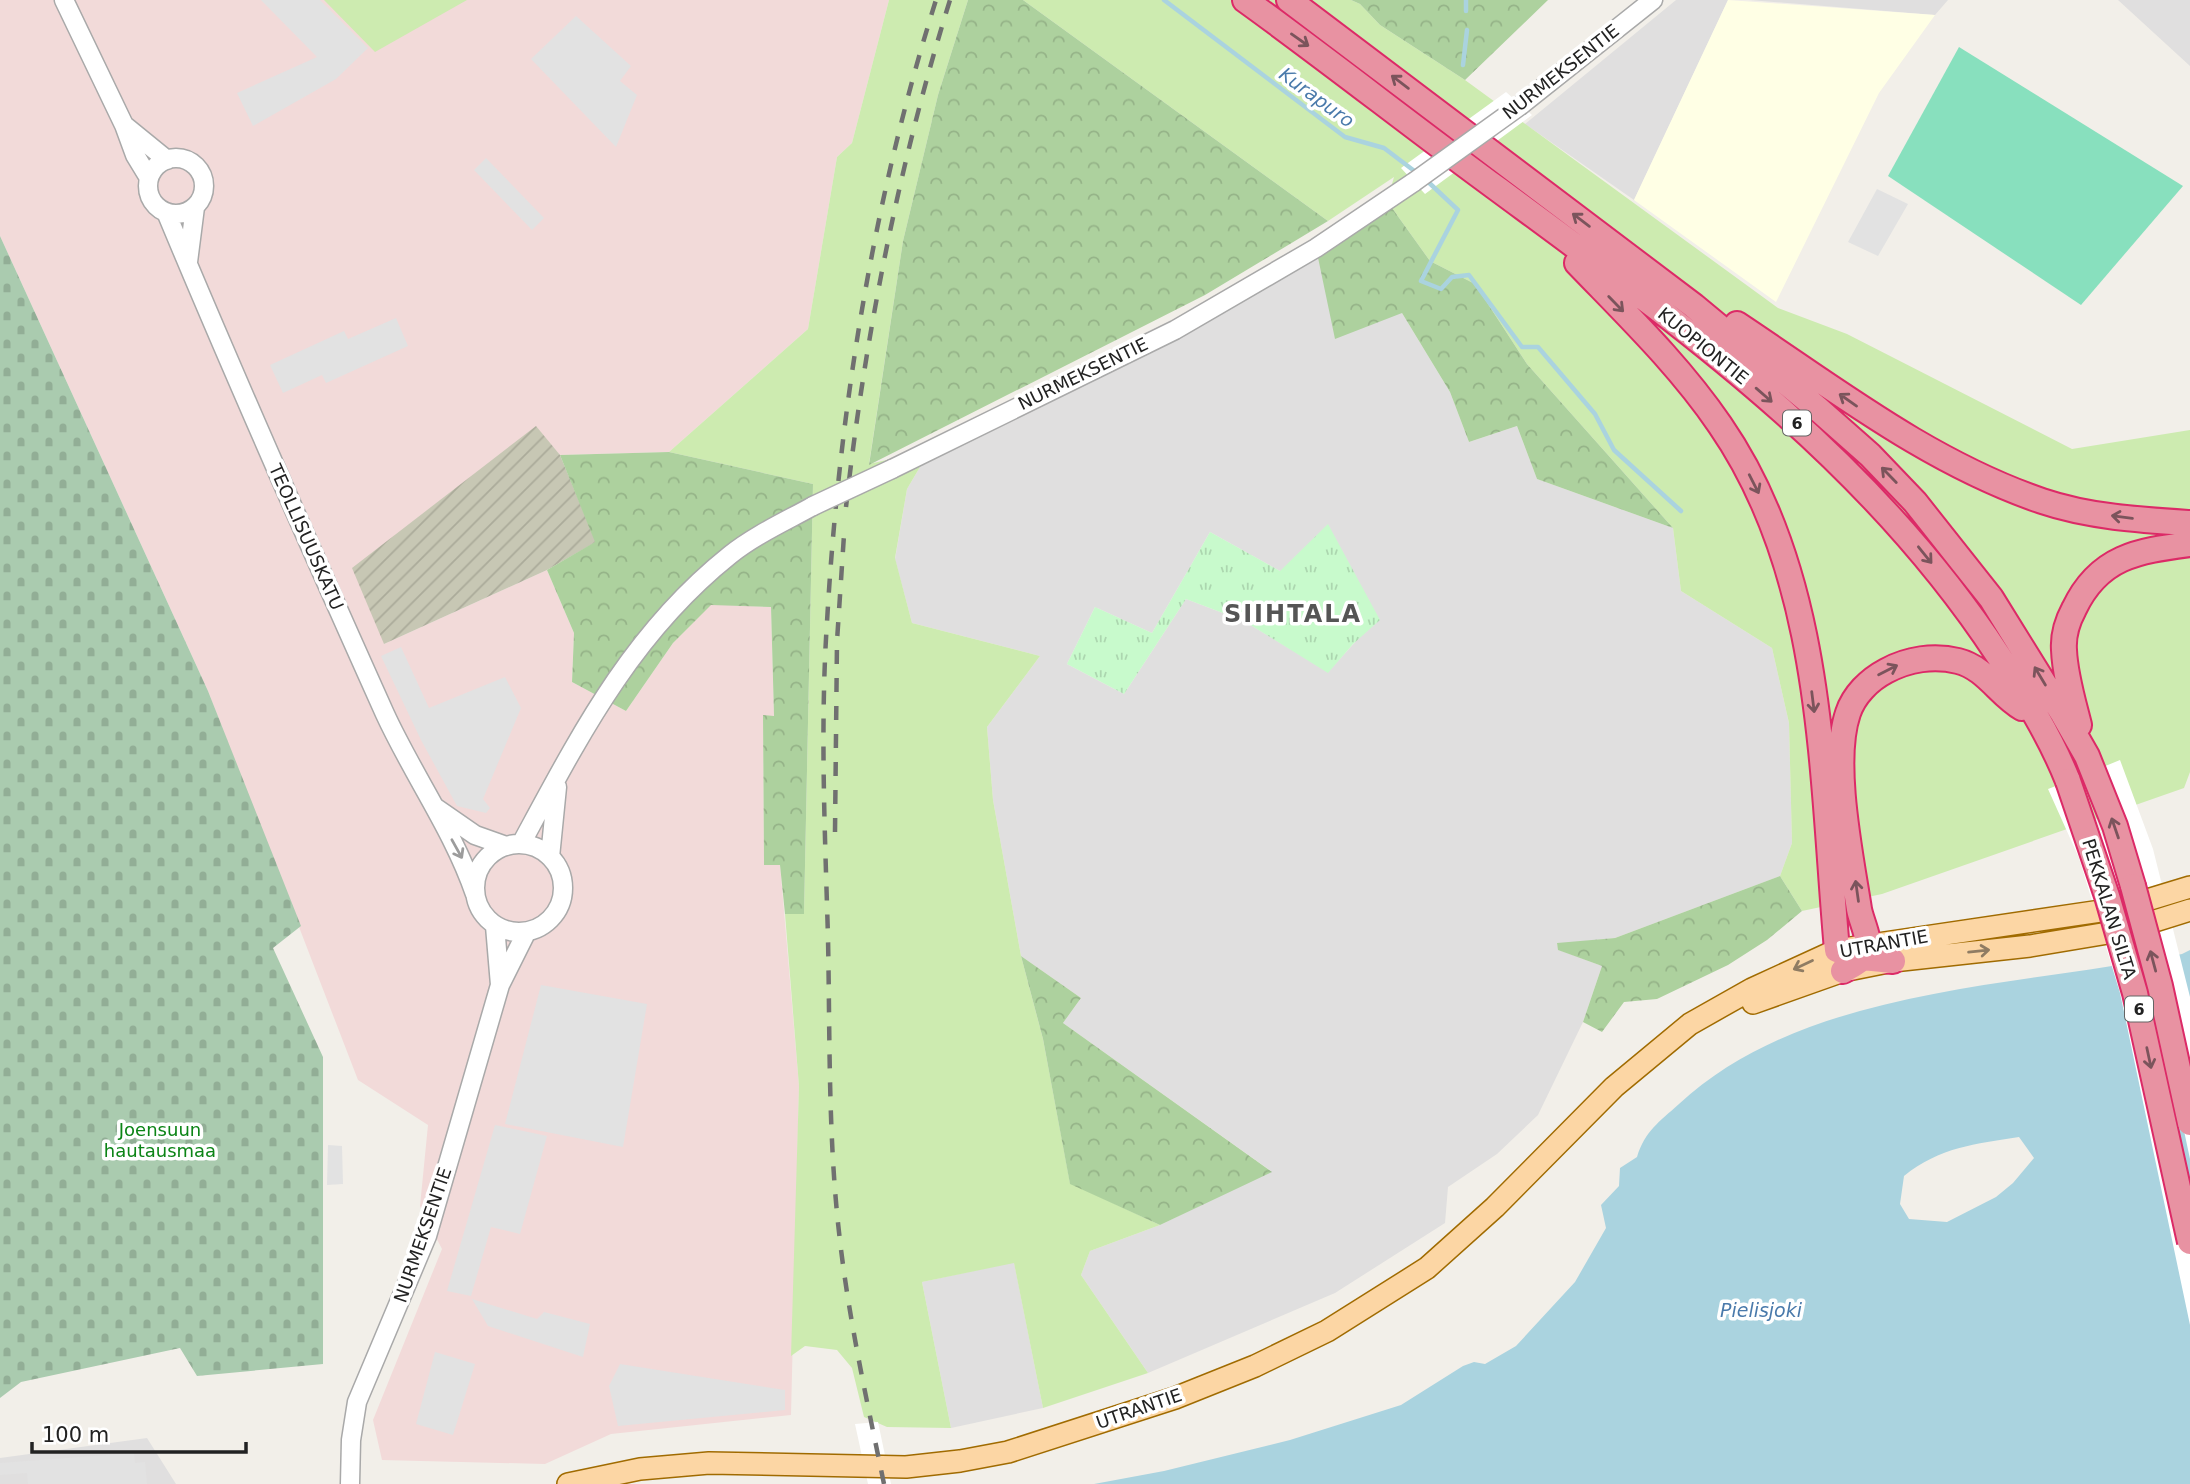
<svg xmlns="http://www.w3.org/2000/svg" width="2190" height="1484" font-family="'DejaVu Sans',sans-serif">
	<style>
		.residential { fill: #e0dfdf; fill-rule: evenodd }
		.commercial { fill: #f2dad9 }
		.education { fill: #ffffe5 }
		.construction { fill: url(#construction-furrows) }
		.grass { fill: #cdebb0 }
		.forest { fill: url(#forest-crowns) }
		.cemetery { fill: url(#cemetery-stones) }
		.park { fill: url(#park-tufts) }
		.pitch { fill: #88e0be }
		.parking { fill: #e2e2e2 }
		.water { fill: #aad3df; fill-rule: evenodd }
		.pier { fill: #fff }
		.lines { fill: none; stroke-linecap: round; stroke-linejoin: round }
		.stream { stroke: #aad3df; stroke-width: 4.5 }
		.minor-casing { stroke: #a9a9a9; stroke-width: 21 }
		.major-casing { stroke: #a06b00; stroke-width: 24 }
		.highway-casing { stroke: #dc2a67; stroke-width: 28 }
		.minor { stroke: #fff; stroke-width: 18 }
		.major { stroke: #fcd6a4; stroke-width: 21 }
		.highway { stroke: #e892a2; stroke-width: 24 }
		.rail { stroke: #707070; stroke-width: 4.5; stroke-dasharray: 14 14; stroke-linecap: butt }
		.minor-bridge-casing { stroke: #a9a9a9; stroke-width: 21; stroke-linecap: butt }
		.highway-bridge-casing { stroke: #dc2a67; stroke-width: 28; stroke-linecap: butt }
		.minor-bridge { stroke: #fff; stroke-width: 18 }
		.highway-bridge { stroke: #e892a2; stroke-width: 24 }
		.oneway { stroke: #7b545c }
		.oneway2 { stroke: #9c9c9c }
		.oneway3 { stroke: #8f7c63 }
		.labels { text-anchor: middle; stroke-width: 7; stroke-linejoin: round; paint-order: stroke }
		.shield { fill: #fff; stroke: #646464; stroke-width: 2 }
		.shield-label { font-size: 16px; font-weight: bold; fill: #222 }
		.street-label { font-size: 18px; fill: #222; stroke: #fff }
		.park-label { font-size: 18px; fill: #0c8416; stroke: #fff }
		.water-label { font-size: 19px; font-style: italic; fill: #4a7aab; stroke: #fff }
		.district-label { font-size: 24px; font-weight: bold; letter-spacing: 2px; fill: #555; stroke: #fff }
	</style>
	<defs>
		<pattern id="construction-furrows" width="10" height="10" patternUnits="userSpaceOnUse" patternTransform="scale(1.75)"><rect width="10" height="10" fill="#c7c7b4"/><path d="M-1 1l2-2M0 10L10 0M9 11l2-2" fill="none" stroke="#abab9a"/></pattern>
		<pattern id="forest-crowns" width="20" height="18" patternUnits="userSpaceOnUse" patternTransform="scale(1.75)"><rect width="20" height="18" fill="#add19e"/><path d="M2 6a3 3 0 1 1 6 0M12 15a3 3 0 1 1 6 0" fill="none" stroke="#95b388"/></pattern>
		<pattern id="cemetery-stones" width="16" height="16" patternUnits="userSpaceOnUse" patternTransform="scale(1.75)"><rect width="16" height="16" fill="#aacbaf"/><path d="M2 7V4a2 2 0 0 1 4 0v3zM10 15v-3a2 2 0 0 1 4 0v3z" fill="#92ae96"/></pattern>
		<pattern id="park-tufts" width="24" height="20" patternUnits="userSpaceOnUse" patternTransform="scale(1.75)"><rect width="24" height="20" fill="#c8facc"/><path d="M3 7l-1-3M5 7V3M7 7l1-3M15 17l-1-3M17 17v-4M19 17l1-3" fill="none" stroke="#acd6af"/></pattern>
	</defs>
	<rect width="100%" height="100%" fill="#f2efe9"/>
	<path class="residential" d="M1676 0H1728L1634 200 1525 124Z
		M1749 0H1948L1935 15Z
		M2118 0H2190V66Z
		M1316 248 1402 313 1450 392 1469 442 1517 426 1537 479 1673 528 1681 591 1772 648 1789 723 1792 843 1780 876 1615 938 1557 944 1559 950 1602 966 1583 1022 1538 1115 1497 1154 1448 1187 1445 1223 1335 1293 1148 1373 1081 1275 1090 1251 1160 1225 1271 1171 1063 1023 1081 998 1021 956 993 800 987 727 1040 656 912 623 895 559 907 489 930 450ZM1210 532 1280 571 1367 629 1328 672 1244 621 1186 599 1124 694 1067 664 1095 607 1152 633Z
		M1014 1262 1043 1408 951 1428 922 1282Z
		M147 1438 176 1484H0V1458Z"/>
	<path class="commercial" d="M0 0H889L852 143 837 157 808 329 669 452 560 455 535 427 384 644 547 570 574 633 572 682 626 711 673 643 711 604 771 607 774 716H763L764 864H780L799 1086 791 1415 611 1434 545 1464 382 1460 373 1420 442 1249 420 1206 428 1125 358 1080 208 691 0 236Z"/>
	<path class="education" d="M1728 0 1935 15 1879 93 1776 302 1634 200Z"/>
	<path class="construction" d="M536 426 560 455 596 542 547 570 384 644 352 568Z"/>
	<path class="grass" d="M324 0H467L375 52Z
		M889 0H968L938 95 903 241 869 464 930 450 907 489 895 558 912 623 1040 656 987 727 993 800 1021 956 1043 1039 1070 1183 1160 1225 1090 1251 1081 1275 1148 1373 1043 1408 1014 1263 922 1282 951 1428 887 1427 864 1417 852 1368 837 1350 805 1346 791 1356 799 1086 785 914H804L813 484 669 452 808 329 837 157 852 143Z
		M1023 0H1351L1360 4 1380 25 1465 80 1778 308 1847 334 2072 449 2190 430V772L2184 788 1882 894 1802 911 1780 876 1792 843 1789 723 1772 648 1681 591 1673 528 1527 364 1475 284 1430 261 1387 201 1394 177 1328 221Z"/>
	<path class="forest" d="M968 0H1023L1328 221 1205 295 869 465 903 241 938 95Z
		M1351 0H1548L1465 80 1380 25 1360 4Z
		M1387 201 1430 261 1475 284 1527 364 1673 528 1537 479 1517 426 1469 442 1450 392 1402 313 1335 339 1316 248Z
		M669 452 813 484 804 914H785L780 865H764L763 715 774 716 771 607 711 605 673 643 626 711 572 682 574 633 547 570 595 542 560 455Z
		M1780 876 1802 911 1767 940 1728 965 1657 999 1624 1002 1602 1032 1583 1022 1602 966 1558 950 1557 943 1615 938Z
		M1021 956 1081 998 1063 1023 1272 1172 1160 1225 1070 1184 1043 1039Z"/>
	<path class="cemetery" d="M0 236 208 691 301 926 273 948 323 1057V1364L197 1376 180 1348 21 1382 0 1398Z"/>
	<path class="park" d="M1328 524 1380 620 1353 644 1328 673 1244 621 1186 599 1124 694 1067 664 1095 607 1152 633 1210 532 1280 571Z"/>
	<path class="pitch" d="M1959 47 2183 186 2081 305 1888 176Z"/>
	<path class="parking" d="M261 0H320L368 48 336 79 253 126 237 93 317 57Z
		M576 16 631 66 620 81 637 95 616 147 531 59Z
		M486 158 544 218 532 230 474 170Z
		M1877 189 1908 204 1878 256 1848 242Z
		M396 318 408 346 326 383 322 375 283 393 270 365 344 331 348 339Z
		M401 647 429 708 505 677 521 708 483 799 490 808 486 813 457 806 421 740 381 656Z
		M541 985 647 1004 623 1147 505 1124Z
		M495 1125 547 1136 520 1234 491 1227 471 1296 447 1291Z
		M328 1145 342 1146 343 1184 327 1185Z
		M472 1299 537 1319 544 1312 590 1324 583 1357 488 1326Z
		M435 1352 475 1364 453 1435 416 1424Z
		M620 1364 785 1390V1410L618 1426 609 1386Z
		M134 1453 135 1463 145 1462 147 1484H28L27 1473 0 1475V1463Z"/>
	<path class="water" d="M2190 950V1484H1094L1164 1471 1290 1440 1401 1405 1463 1366 1474 1362 1485 1364 1516 1346 1575 1282 1606 1228 1601 1205 1619 1186 1620 1168 1637 1157C1645 1131 1659 1122 1679 1104 1807 986 2018 987 2182 954ZM2019 1137 2034 1158 2013 1183 1996 1197 1947 1222 1909 1219 1900 1204 1904 1176C1940 1147 1975 1144 2019 1137Z"/>
	<path class="pier" d="M1506 92 1532 115 1425 194 1401 168Z
		M2120 760 2153 849 2190 997V1159L2156 999 2112 850 2081 776Z
		M2077 778 2107 846 2147 986 2190 1187V1325L2120 993 2079 858 2048 789Z
		M878 1422 891 1484H868L855 1424Z"/>
	<g class="lines">
		<path class="stream" d="M1164 0 1345 137 1384 148 1417 173
			M1466 0V11
			M1463 65 1467 30
			M1424 178 1458 210 1421 281 1441 289 1452 277 1469 275 1522 347H1538L1595 414 1614 450 1681 511"/>
		<defs>
			<path id="minor" d="M64 0 124 125 135 155 149 178
				M1521 105 1653 0
				M124 125 167 160
				M148 186a28 28 0 1 1 56 0a28 28 0 1 1-56 0Z
				M166 212C236 380 310 547 385 714 413 775 453 830 475 894
				M188 262 195 207
				M892 469 1175 330 1316 248 1414 182
				M436 808 475 835 506 846
				M475 888a44 44 0 1 1 88 0a44 44 0 1 1-88 0Z
				M521 844C580 735 631 634 730 555 755 535 786 521 813 506
				M550 857 557 787
				M495 926 500 985
				M350 1484 351 1440 357 1402 427 1236 500 985 526 933"/>
			<path id="major" d="M1753 1003 1843 971 1893 961 2030 946 2126 930 2190 910
				M568 1484 640 1469 709 1463 906 1467 960 1461 1008 1452 1175 1398 1255 1366 1327 1331 1427 1268 1495 1207 1614 1087 1690 1024 1752 989 1837 950 2121 908 2190 887"/>
			<path id="highway" d="M1245 0C1331 62 1414 128 1499 190 1686 328 1869 458 1998 655 2025 696 2050 736 2068 781
				M1289 0 1694 306 1818 409 1870 455 1915 502 1991 598 2063 714 2087 756 2115 826 2133 886
				M1577 263C1627 315 1679 365 1720 425 1825 577 1821 773 1837 950L1862 958 1893 961
				M1737 324C1835 389 1930 463 2042 501 2089 517 2141 520 2190 523
				M2079 725C2073 701 2065 675 2064 650 2063 636 2067 622 2074 609 2099 556 2138 551 2190 544
				M1843 971C1851 966 1864 960 1867 951 1871 939 1861 921 1859 909 1851 857 1831 762 1848 713 1854 695 1869 680 1886 671 1908 659 1934 655 1958 661 1986 668 1999 695 2022 708"/>
		</defs>
		<use href="#minor" class="minor-casing"/>
		<use href="#major" class="major-casing"/>
		<use href="#highway" class="highway-casing"/>
		<use href="#minor" class="minor"/>
		<use href="#major" class="major"/>
		<use href="#highway" class="highway"/>
		<path class="rail" d="M846 507C865 336 899 164 950 0
			M835 832 837 641 844 535
			M884 1484C867 1401 848 1316 839 1232 828 1135 830 1036 828 938 825 833 820 727 827 622 839 412 873 200 936 0"/>
		<defs>
			<path id="minor-bridge" d="M1414 182 1521 105
				M813 506 892 469"/>
			<path id="highway-bridge" d="M2068 781 2107 896 2135 993 2190 1242
				M2133 886 2160 986 2190 1123"/>
		</defs>
		<use href="#minor-bridge" class="minor-bridge-casing"/>
		<use href="#highway-bridge" class="highway-bridge-casing"/>
		<use href="#minor-bridge" class="minor-bridge"/>
		<use href="#highway-bridge" class="highway-bridge"/>
	</g>
	<defs><path id="oneway-shaft" d="M-6 0H5M1.5-3L5.5 0L1.5 3" fill="none" stroke-width="1.6" stroke-linecap="round" stroke-linejoin="round" transform="scale(1.75)"/></defs>
	<g class="oneway">
		<use href="#oneway-shaft" transform="translate(1300 40) rotate(35)"/>
		<use href="#oneway-shaft" transform="translate(1400 82) rotate(-143)"/>
		<use href="#oneway-shaft" transform="translate(1581 220) rotate(-143)"/>
		<use href="#oneway-shaft" transform="translate(1616 304) rotate(46)"/>
		<use href="#oneway-shaft" transform="translate(1764 395) rotate(41)"/>
		<use href="#oneway-shaft" transform="translate(1848 400) rotate(-145)"/>
		<use href="#oneway-shaft" transform="translate(1889 475) rotate(-134)"/>
		<use href="#oneway-shaft" transform="translate(1754 484) rotate(63)"/>
		<use href="#oneway-shaft" transform="translate(2122 517) rotate(-173)"/>
		<use href="#oneway-shaft" transform="translate(1925 555) rotate(51)"/>
		<use href="#oneway-shaft" transform="translate(1888 670) rotate(-27)"/>
		<use href="#oneway-shaft" transform="translate(2040 676) rotate(-121)"/>
		<use href="#oneway-shaft" transform="translate(1813 702) rotate(83)"/>
		<use href="#oneway-shaft" transform="translate(2115 828) rotate(-109)"/>
		<use href="#oneway-shaft" transform="translate(1857 891) rotate(-98)"/>
		<use href="#oneway-shaft" transform="translate(2153 961) rotate(-105)"/>
		<use href="#oneway-shaft" transform="translate(2149 1058) rotate(78)"/>
	</g>
	<use class="oneway2" href="#oneway-shaft" transform="translate(457 849) rotate(61)"/>
	<g class="oneway3">
		<use href="#oneway-shaft" transform="translate(1979 951) rotate(-6)"/>
		<use href="#oneway-shaft" transform="translate(1803 965) rotate(155)"/>
	</g>
	<g class="labels">
		<g class="shield">
			<rect x="1783" y="410.5" width="28" height="25" rx="5"/>
			<rect x="2125" y="996.5" width="28" height="25" rx="5"/>
		</g>
		<g class="shield-label">
			<text x="1797" y="429">6</text>
			<text x="2139" y="1015">6</text>
		</g>
		<g class="street-label">
			<text transform="translate(1561 72) rotate(-38)" y="6">NURMEKSENTIE</text>
			<text transform="translate(1703 346) rotate(39)" y="6">KUOPIONTIE</text>
			<text transform="translate(1083 374) rotate(-26)" y="6">NURMEKSENTIE</text>
			<text transform="translate(306 537) rotate(66)" y="6">TEOLLISUUSKATU</text>
			<text transform="translate(2109 909) rotate(73)" y="6">PEKKALAN SILTA</text>
			<text transform="translate(1884 944) rotate(-10)" y="6">UTRANTIE</text>
			<text transform="translate(423 1235) rotate(-71)" y="6">NURMEKSENTIE</text>
			<text transform="translate(1139 1409) rotate(-19)" y="6">UTRANTIE</text>
		</g>
		<g class="park-label">
			<text x="160" y="1136">Joensuun<tspan x="160" dy="21">hautausmaa</tspan></text>
		</g>
		<g class="water-label">
			<text transform="translate(1317 97) rotate(36)" y="7">Kurapuro</text>
			<text x="1761" y="1317">Pielisjoki</text>
		</g>
		<g class="district-label">
			<text x="1293" y="622">SIIHTALA</text>
		</g>
	</g>
	<path d="M32 1442v10h214v-10" fill="none" stroke="#222222" stroke-width="3.5"/>
	<text x="42" y="1442" font-size="21" fill="#222222" stroke="#ffffff" stroke-width="5" paint-order="stroke">100 m</text>
</svg>
